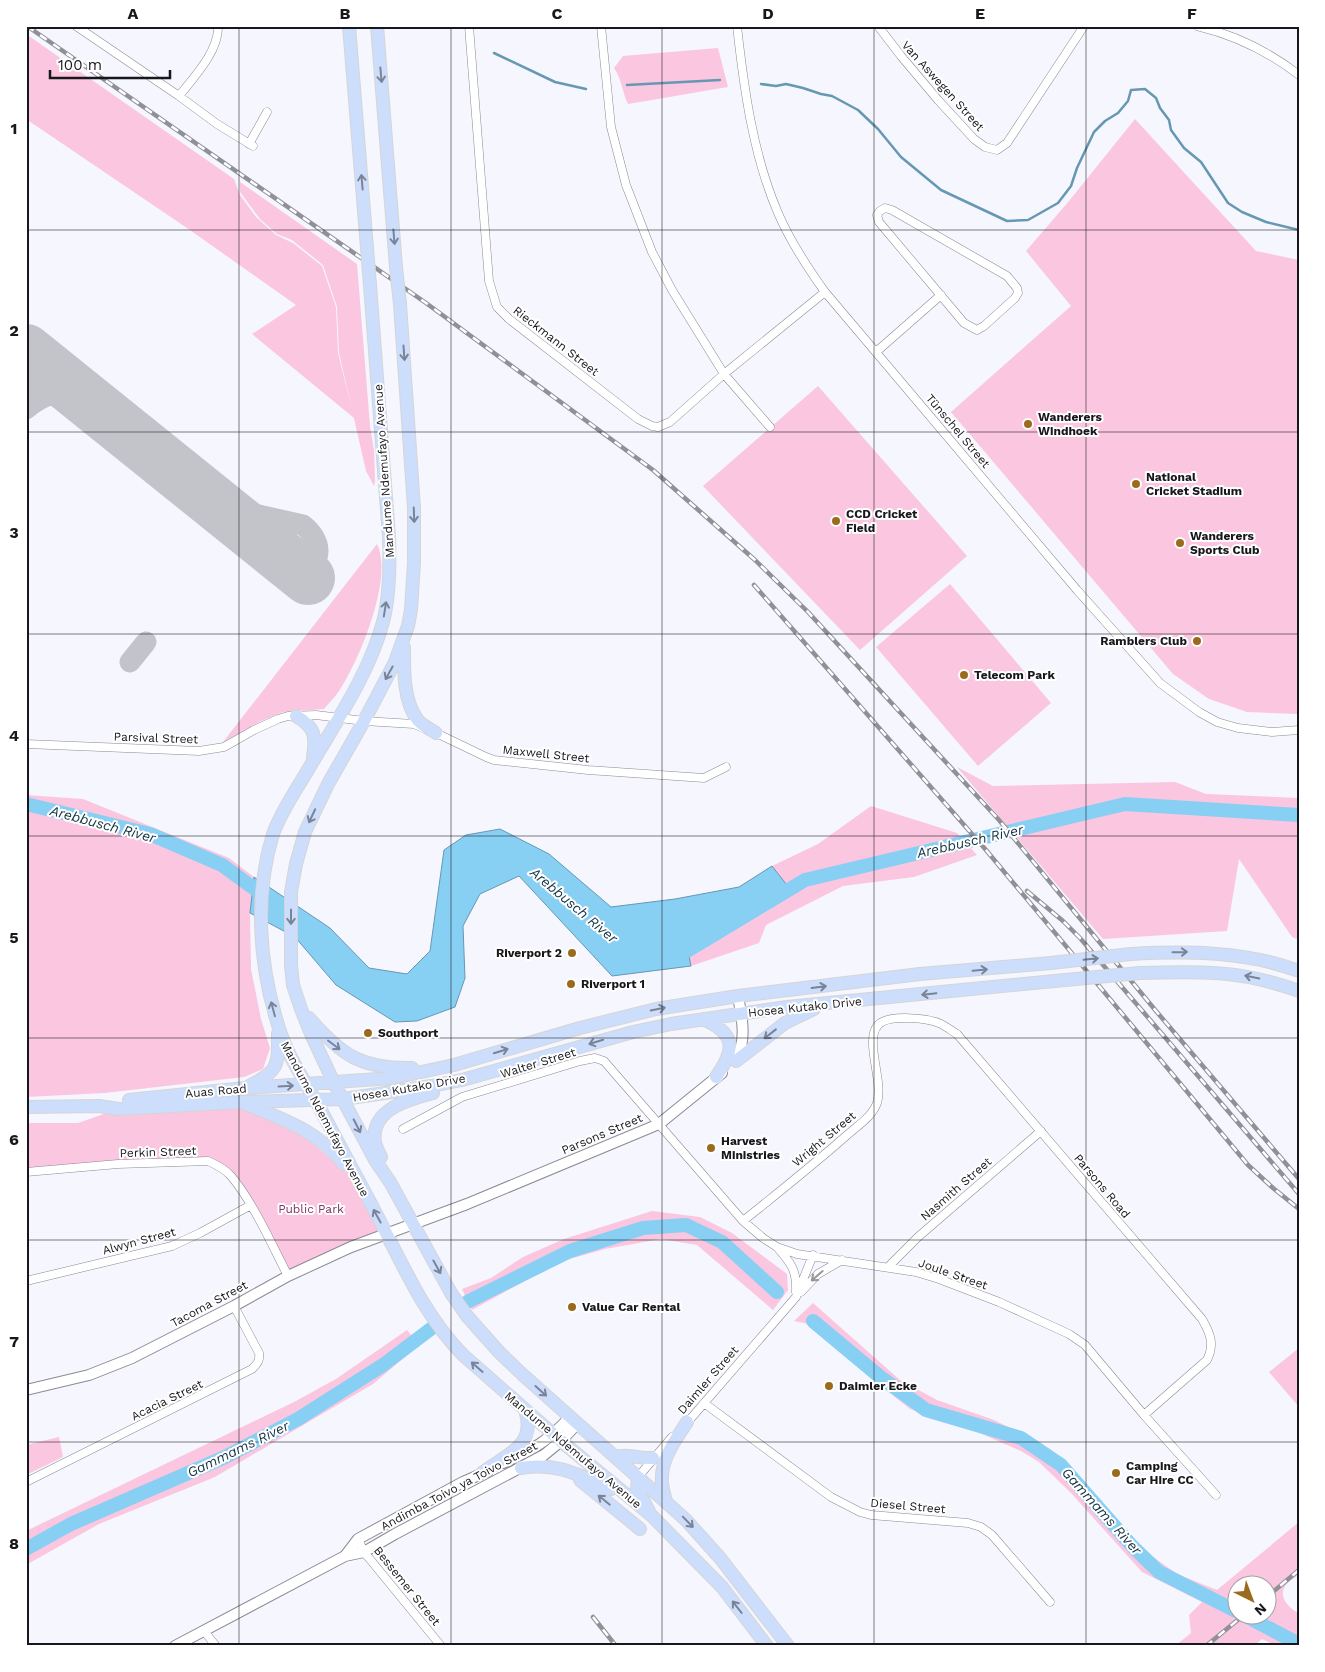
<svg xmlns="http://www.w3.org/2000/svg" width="1325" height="1672" font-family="'Work Sans',sans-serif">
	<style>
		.green { fill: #fbc6e0; fill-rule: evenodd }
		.water { fill: #88cff4; stroke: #6698b3 }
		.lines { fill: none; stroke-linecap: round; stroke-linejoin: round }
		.stream { stroke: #6698b3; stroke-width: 2.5 }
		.river { stroke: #88cff4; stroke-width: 14 }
		.taxiway { stroke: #c3c3ca; stroke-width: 21 }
		.runway { stroke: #c3c3ca; stroke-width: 54 }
		.minor-casing { stroke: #8b8a96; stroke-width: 9 }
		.tertiary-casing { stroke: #8b8a96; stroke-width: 12 }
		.primary-casing { stroke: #d5d5d6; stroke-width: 14 }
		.minor { stroke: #fff; stroke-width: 8 }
		.tertiary { stroke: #fff; stroke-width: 10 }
		.primary { stroke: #cddefc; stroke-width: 12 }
		.rail-casing { stroke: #909097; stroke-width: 4.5 }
		.rail { stroke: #fff; stroke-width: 2.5; stroke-dasharray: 8; stroke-linecap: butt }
		.primary-bridge-casing { stroke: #d5d5d6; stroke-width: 14; stroke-linecap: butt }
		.primary-bridge { stroke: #cddefc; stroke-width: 12 }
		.oneway { stroke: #7b8497 }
		.oneway2 { stroke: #979799 }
		.grid { fill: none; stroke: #17171c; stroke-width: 1; stroke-opacity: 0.55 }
		.poi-dot { fill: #9b6b1d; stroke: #fff; stroke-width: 2 }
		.labels { text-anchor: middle; stroke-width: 4; stroke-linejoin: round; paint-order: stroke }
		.street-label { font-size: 12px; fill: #17171c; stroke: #fff }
		.poi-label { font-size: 12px; font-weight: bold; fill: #17171c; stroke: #fff; text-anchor: start }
		.park-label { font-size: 12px; fill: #823662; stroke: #fff }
		.water-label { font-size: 14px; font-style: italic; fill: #133444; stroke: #fff }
		.neatline { fill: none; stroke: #17171c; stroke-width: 2 }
		.grid-label { font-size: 16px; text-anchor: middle; font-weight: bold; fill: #17171c }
	</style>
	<rect width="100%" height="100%" fill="#f6f6fe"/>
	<path class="green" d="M26 34 234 179 240 195 256 217 276 235 293 243 322 266 336 307 338 353 354 418 252 334 296 305 187 228 26 119Z
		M718 48 728 87 628 104C622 92 622 79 614 68L623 56Z
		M1135 119 1256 251 1299 260V714L1247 712 1209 699 1173 674 951 412 1071 306 1026 251 1069 201Z
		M240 182 357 264 370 426 374 450 375 481 374 486 366 471 339 353 337 307 323 265 292 240 277 234 260 219 240 192Z
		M818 386 967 556 860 650 703 486Z
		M377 544C394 578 359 661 339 691 335 697 329 703 324 709L283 712 261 721 223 742Z
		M950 584 1051 703 978 766 876 647Z
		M957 767 993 786 1175 782 1206 794 1299 798V940L1292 937 1239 859 1227 931 1103 939Z
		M26 795 83 799 229 858 254 877 250 913 251 969 261 1019 270 1048 263 1069 244 1077 105 1093 26 1097Z
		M871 806 957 833 977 855 914 877 843 886 766 925 759 943 691 966 687 951 790 889 772 866 818 844Z
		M242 1102 298 1131 358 1182 387 1234 288 1276 231 1175 208 1161 26 1172V1123H78L118 1109Z
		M652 1211 700 1217 732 1233 787 1274 788 1290 773 1310 697 1245 661 1239 605 1249 559 1262 472 1310 462 1289 491 1278 523 1257 564 1239Z
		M813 1303 900 1380 937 1400 994 1420 1041 1443 1069 1465 1121 1528 1142 1549 1177 1574 1217 1590 1299 1522V1575C1276 1587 1279 1601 1299 1614V1646H1277L1262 1639 1254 1646H1175L1191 1633 1189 1615 1202 1602 1142 1572 1071 1493 1039 1462 1021 1451 973 1430 910 1409 885 1389 809 1324 794 1321ZM1238 1584H1268V1614H1238Z
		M407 1330 419 1345 373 1384 215 1477 99 1524 26 1565V1531L294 1402 336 1379Z
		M1299 1348V1407L1269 1372Z
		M59 1437 63 1457 26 1475V1445Z"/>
	<path class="water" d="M500 829 549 854 611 907 675 899 739 887 772 866 790 889 688 951 691 966 612 976 519 876 480 894 463 926 465 978 455 1007 417 1021 395 1022 336 985 295 937 250 913 254 877 330 928 369 968 407 974 430 951 444 850 466 835Z"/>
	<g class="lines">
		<path class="stream" d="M494 53 555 82 586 89
			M761 84 776 86 786 84 803 88 821 94 832 96 858 110 878 129 901 157 941 190 1007 221 1028 220 1058 203 1071 186 1077 168 1094 132 1105 121 1118 113 1128 101 1131 90 1145 89 1156 98 1160 108 1169 120 1171 130 1184 148 1201 162 1228 203 1242 212 1266 222 1299 230
			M627 85 720 80"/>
		<path class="river" d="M26 804 150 834 222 865 267 898
			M670 949 687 951 805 880 1125 804 1299 815
			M467 1302 570 1251 643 1228 686 1225 722 1242 777 1292
			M813 1321 879 1376 926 1410 1021 1438 1061 1465 1132 1546 1159 1572 1238 1612
			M26 1549 71 1524 225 1457 298 1419 383 1365 436 1325
			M1242 1614 1299 1644"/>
		<path class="taxiway" d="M27 352C38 372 40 385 29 406
			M26 409C46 392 62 389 86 399
			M219 506 303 525C321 539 326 563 300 572
			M130 662 146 642"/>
		<path class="runway" d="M26 351 308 578"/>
		<defs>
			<path id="minor" d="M76 26 179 96 217 124 253 146
				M469 26 489 281 497 307 509 319 638 419 652 426 658 427 670 422 724 374 825 292
				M601 26 611 127 626 185 652 252 672 290 724 374 770 427
				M737 26C744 89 753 155 778 213 790 241 807 267 825 292L1077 590 1160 683 1199 712 1217 722 1238 728 1272 732 1299 730
				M878 26 901 56 938 100 974 139 985 147 997 150 1007 143 1084 26
				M1197 26C1235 35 1268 51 1299 75
				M179 96C194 77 219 51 218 26
				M249 144 267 112
				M885 208 892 210 1007 276 1017 288 1018 293 1015 298 984 326 977 330 964 323 879 222 877 215 880 211Z
				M876 352 941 295
				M434 732 486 757 494 760 588 770 704 778 726 767
				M26 744 199 751 224 747 254 730 278 719 288 716 316 715 364 721 414 724 423 728
				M403 1129 462 1097 580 1061 595 1058 604 1061 743 1221 763 1238 777 1247 797 1254 916 1272 939 1279 999 1302 1069 1334 1085 1345 1144 1415 1216 1495
				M26 1172 118 1164 208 1161C217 1165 225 1169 231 1176 253 1202 272 1245 288 1276
				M743 1221C778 1193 813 1165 846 1136 857 1126 872 1117 877 1103 884 1081 864 1041 878 1025 888 1014 929 1018 941 1024 947 1027 952 1031 957 1034L1202 1319C1210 1333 1215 1344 1207 1360L1144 1415
				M777 1247C791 1263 797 1270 796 1292
				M888 1267 918 1237 1041 1131
				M26 1281 172 1246 200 1233 251 1205
				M801 1292 818 1274 842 1260
				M704 1403 831 1497 860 1512 871 1515 968 1523 981 1527 992 1535 1050 1602
				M686 1424 796 1297 813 1255
				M638 1477 672 1437
				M26 1482 252 1369C258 1363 260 1360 259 1353L234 1306
				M358 1539 364 1552 441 1646
				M204 1631 216 1646"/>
			<path id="tertiary" d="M736 1060C747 1039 742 1019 738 996
				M26 1390 89 1375 132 1358 234 1306 288 1276 351 1247 467 1204 659 1124 722 1073
				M503 1463C534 1449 547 1442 570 1417
				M345 1556 358 1539 463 1482 488 1471
				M175 1646 345 1556 364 1552 395 1534 544 1455 561 1441 577 1424"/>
			<path id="primary" d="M349 26 367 248
				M377 26 396 267
				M370 285 389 537C390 564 390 595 383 622 370 671 338 719 312 763 299 786 282 809 273 834 254 896 259 964 278 1025 287 1057 308 1085 323 1114 344 1154 366 1193 386 1233 408 1276 429 1321 463 1355L561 1441 651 1515 722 1587 767 1646
				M400 304 414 508V562L411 610 408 626 395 662 364 721 328 784 305 832 296 864 291 892V965L293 985 301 1009 311 1034 334 1083 375 1160 390 1182 451 1293 467 1316 499 1352 523 1375 686 1520 720 1558 788 1646
				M404 647C404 669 403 700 417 719 421 725 430 729 436 733
				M296 716C316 728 316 736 313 757
				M1131 954C1188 951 1245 951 1299 971
				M1140 973C1199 971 1242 970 1299 991
				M309 1018C341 1055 361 1069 412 1068
				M703 1019C737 1034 735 1050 716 1077
				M736 1061 785 1023 814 1009
				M249 1086C280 1071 278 1064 278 1033
				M129 1100 245 1088 393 1078 454 1065 580 1028 656 1009 738 996 920 974 1051 963
				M246 1104C284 1120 317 1130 344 1164
				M26 1107 99 1106 118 1109 242 1102 343 1099 385 1093 431 1086 462 1080 633 1032 671 1024 787 1007 1065 980
				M381 1157C379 1153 376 1147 375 1142 370 1109 410 1099 433 1093
				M615 1457C627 1453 640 1459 653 1458
				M521 1468C557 1462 579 1475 611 1489
				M482 1473C507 1454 537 1446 525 1410
				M638 1477 637 1489 649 1511
				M580 1480 640 1529
				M666 1501C664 1493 661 1485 662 1477 662 1457 677 1438 687 1422"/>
		</defs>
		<use href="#minor" class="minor-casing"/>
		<use href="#tertiary" class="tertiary-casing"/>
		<use href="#primary" class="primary-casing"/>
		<use href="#minor" class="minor"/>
		<use href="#tertiary" class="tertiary"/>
		<use href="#primary" class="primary"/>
		<defs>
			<path id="rail" d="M27 26 426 303 653 470 755 560 808 612 999 820 1156 1011 1299 1179
				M754 585 986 850 1248 1165 1273 1188 1299 1209
				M1027 891 1063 921 1080 938 1299 1194
				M1268 1596 1299 1570
				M593 1617 616 1646
				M1206 1646 1245 1614"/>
		</defs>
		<use href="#rail" class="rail-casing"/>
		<use href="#rail" class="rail"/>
		<defs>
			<path id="primary-bridge" d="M367 248 370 285
				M396 267 400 304
				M1051 963 1131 954
				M1065 980 1140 973"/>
		</defs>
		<use href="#primary-bridge" class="primary-bridge-casing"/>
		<use href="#primary-bridge" class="primary-bridge"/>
	</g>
	<defs><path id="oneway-shaft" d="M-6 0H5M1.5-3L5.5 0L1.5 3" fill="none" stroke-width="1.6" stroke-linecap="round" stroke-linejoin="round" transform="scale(1.25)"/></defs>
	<g class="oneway">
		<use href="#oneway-shaft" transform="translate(381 75) rotate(85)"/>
		<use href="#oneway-shaft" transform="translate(362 182) rotate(-95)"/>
		<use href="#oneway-shaft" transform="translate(394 237) rotate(85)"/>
		<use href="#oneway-shaft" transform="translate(404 353) rotate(86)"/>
		<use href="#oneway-shaft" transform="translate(414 515) rotate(88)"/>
		<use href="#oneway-shaft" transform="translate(385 609) rotate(-81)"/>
		<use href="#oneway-shaft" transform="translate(389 673) rotate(119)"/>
		<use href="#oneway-shaft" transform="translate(312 816) rotate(115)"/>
		<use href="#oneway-shaft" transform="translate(291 917) rotate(90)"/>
		<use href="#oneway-shaft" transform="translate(1180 952) rotate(-1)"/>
		<use href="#oneway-shaft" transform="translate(1091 959) rotate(-6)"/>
		<use href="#oneway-shaft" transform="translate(980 970) rotate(-5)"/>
		<use href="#oneway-shaft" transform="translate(1252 977) rotate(-168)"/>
		<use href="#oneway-shaft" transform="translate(819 987) rotate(-7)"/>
		<use href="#oneway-shaft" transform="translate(929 994) rotate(174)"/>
		<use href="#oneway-shaft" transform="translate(273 1009) rotate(-105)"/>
		<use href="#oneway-shaft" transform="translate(658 1009) rotate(-11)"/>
		<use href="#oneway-shaft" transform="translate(770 1034) rotate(142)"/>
		<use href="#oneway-shaft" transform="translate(596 1042) rotate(163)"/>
		<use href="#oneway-shaft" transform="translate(334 1045) rotate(37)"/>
		<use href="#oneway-shaft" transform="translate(501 1051) rotate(-17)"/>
		<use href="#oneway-shaft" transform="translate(286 1086) rotate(-3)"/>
		<use href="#oneway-shaft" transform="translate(357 1126) rotate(63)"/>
		<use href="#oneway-shaft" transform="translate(377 1216) rotate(-119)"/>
		<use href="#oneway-shaft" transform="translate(437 1267) rotate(61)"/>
		<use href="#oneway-shaft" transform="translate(477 1367) rotate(-139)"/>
		<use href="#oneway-shaft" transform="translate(541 1391) rotate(42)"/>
		<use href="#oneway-shaft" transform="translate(604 1500) rotate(-141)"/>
		<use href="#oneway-shaft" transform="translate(688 1522) rotate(46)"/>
		<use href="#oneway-shaft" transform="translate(737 1607) rotate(-128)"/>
	</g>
	<use class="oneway2" href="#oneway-shaft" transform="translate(817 1276) rotate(139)"/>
	<path class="grid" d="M239 26V1646M451 26V1646M662 26V1646M874 26V1646M1086 26V1646M26 230H1299M26 432H1299M26 634H1299M26 836H1299M26 1038H1299M26 1240H1299M26 1442H1299"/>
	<g class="poi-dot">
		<circle cx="1028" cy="424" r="5"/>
		<circle cx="1136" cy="484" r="5"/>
		<circle cx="836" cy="521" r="5"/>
		<circle cx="1180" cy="543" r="5"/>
		<circle cx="1197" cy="641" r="5"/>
		<circle cx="964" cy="675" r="5"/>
		<circle cx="572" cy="953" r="5"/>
		<circle cx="571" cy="984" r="5"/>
		<circle cx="368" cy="1033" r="5"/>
		<circle cx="711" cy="1148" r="5"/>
		<circle cx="572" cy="1307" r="5"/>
		<circle cx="829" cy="1386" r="5"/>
		<circle cx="1116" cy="1473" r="5"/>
	</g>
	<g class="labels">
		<g class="street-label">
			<text transform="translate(943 86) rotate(48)" y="4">Van Aswegen Street</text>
			<text transform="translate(556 341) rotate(38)" y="4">Rieckmann Street</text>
			<text transform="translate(958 431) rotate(50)" y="4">Tünschel Street</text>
			<text transform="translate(384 471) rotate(-94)" y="4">Mandume Ndemufayo Avenue</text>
			<text transform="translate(156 738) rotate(2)" y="4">Parsival Street</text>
			<text transform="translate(546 754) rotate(6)" y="4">Maxwell Street</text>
			<text transform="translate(805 1007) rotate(-6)" y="4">Hosea Kutako Drive</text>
			<text transform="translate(538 1063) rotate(-17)" y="4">Walter Street</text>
			<text transform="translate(409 1088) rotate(-10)" y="4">Hosea Kutako Drive</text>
			<text transform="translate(216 1091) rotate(-5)" y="4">Auas Road</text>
			<text transform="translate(325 1119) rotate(62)" y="4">Mandume Ndemufayo Avenue</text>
			<text transform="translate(602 1134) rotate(-23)" y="4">Parsons Street</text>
			<text transform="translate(824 1139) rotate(-40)" y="4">Wright Street</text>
			<text transform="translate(158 1152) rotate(-2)" y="4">Perkin Street</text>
			<text transform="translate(1102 1186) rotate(50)" y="4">Parsons Road</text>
			<text transform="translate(956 1189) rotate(-41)" y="4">Nasmith Street</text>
			<text transform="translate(139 1241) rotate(-15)" y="4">Alwyn Street</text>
			<text transform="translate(953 1274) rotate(19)" y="4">Joule Street</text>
			<text transform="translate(209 1304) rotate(-28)" y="4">Tacoma Street</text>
			<text transform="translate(708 1380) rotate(-49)" y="4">Daimler Street</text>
			<text transform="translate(167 1400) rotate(-26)" y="4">Acacia Street</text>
			<text transform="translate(573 1450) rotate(40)" y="4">Mandume Ndemufayo Avenue</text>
			<text transform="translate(459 1486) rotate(-28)" y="4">Andimba Toivo ya Toivo Street</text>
			<text transform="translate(908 1506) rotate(5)" y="4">Diesel Street</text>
			<text transform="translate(407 1586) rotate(51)" y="4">Bessemer Street</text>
		</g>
		<g class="poi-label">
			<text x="1038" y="421">Wanderers<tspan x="1038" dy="14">Windhoek</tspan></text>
			<text x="1146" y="481">National<tspan x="1146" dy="14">Cricket Stadium</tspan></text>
			<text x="846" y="518">CCD Cricket<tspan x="846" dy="14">Field</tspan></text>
			<text x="1190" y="540">Wanderers<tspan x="1190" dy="14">Sports Club</tspan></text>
			<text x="1187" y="645" text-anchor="end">Ramblers Club</text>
			<text x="974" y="679">Telecom Park</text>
			<text x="562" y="957" text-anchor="end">Riverport 2</text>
			<text x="581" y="988">Riverport 1</text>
			<text x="378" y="1037">Southport</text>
			<text x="721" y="1145">Harvest<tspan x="721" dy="14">Ministries</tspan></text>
			<text x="582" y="1311">Value Car Rental</text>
			<text x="839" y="1390">Daimler Ecke</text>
			<text x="1126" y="1470">Camping<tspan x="1126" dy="14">Car Hire CC</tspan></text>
		</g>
		<g class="park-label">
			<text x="311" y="1213">Public Park</text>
		</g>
		<g class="water-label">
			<text transform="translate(103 824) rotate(15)" y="5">Arebbusch River</text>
			<text transform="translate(970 841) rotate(-13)" y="5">Arebbusch River</text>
			<text transform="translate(574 905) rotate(40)" y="5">Arebbusch River</text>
			<text transform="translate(238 1449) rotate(-26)" y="5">Gammams River</text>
			<text transform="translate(1102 1511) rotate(48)" y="5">Gammams River</text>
		</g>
	</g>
	<rect width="1325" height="1672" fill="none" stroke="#ffffff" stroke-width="55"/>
	<g transform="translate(1252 1600) rotate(138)"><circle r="24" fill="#ffffff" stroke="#a2a2a4"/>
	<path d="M0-4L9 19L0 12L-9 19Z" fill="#9b6b1d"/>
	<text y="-8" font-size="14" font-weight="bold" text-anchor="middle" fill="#17171c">N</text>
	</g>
	<path d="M50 70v8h120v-8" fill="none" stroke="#17171c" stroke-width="2.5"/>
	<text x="58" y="70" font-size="15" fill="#17171c" stroke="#ffffff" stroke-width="4" paint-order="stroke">100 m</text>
	<rect x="28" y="28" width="1270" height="1616" class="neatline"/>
	<g class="grid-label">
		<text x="133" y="19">A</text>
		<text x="345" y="19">B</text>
		<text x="557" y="19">C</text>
		<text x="768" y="19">D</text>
		<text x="980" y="19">E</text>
		<text x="1192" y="19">F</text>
		<text x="14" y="134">1</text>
		<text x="14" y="336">2</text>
		<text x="14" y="538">3</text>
		<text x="14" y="741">4</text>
		<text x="14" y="943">5</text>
		<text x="14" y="1145">6</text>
		<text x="14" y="1347">7</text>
		<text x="14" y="1549">8</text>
	</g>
</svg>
